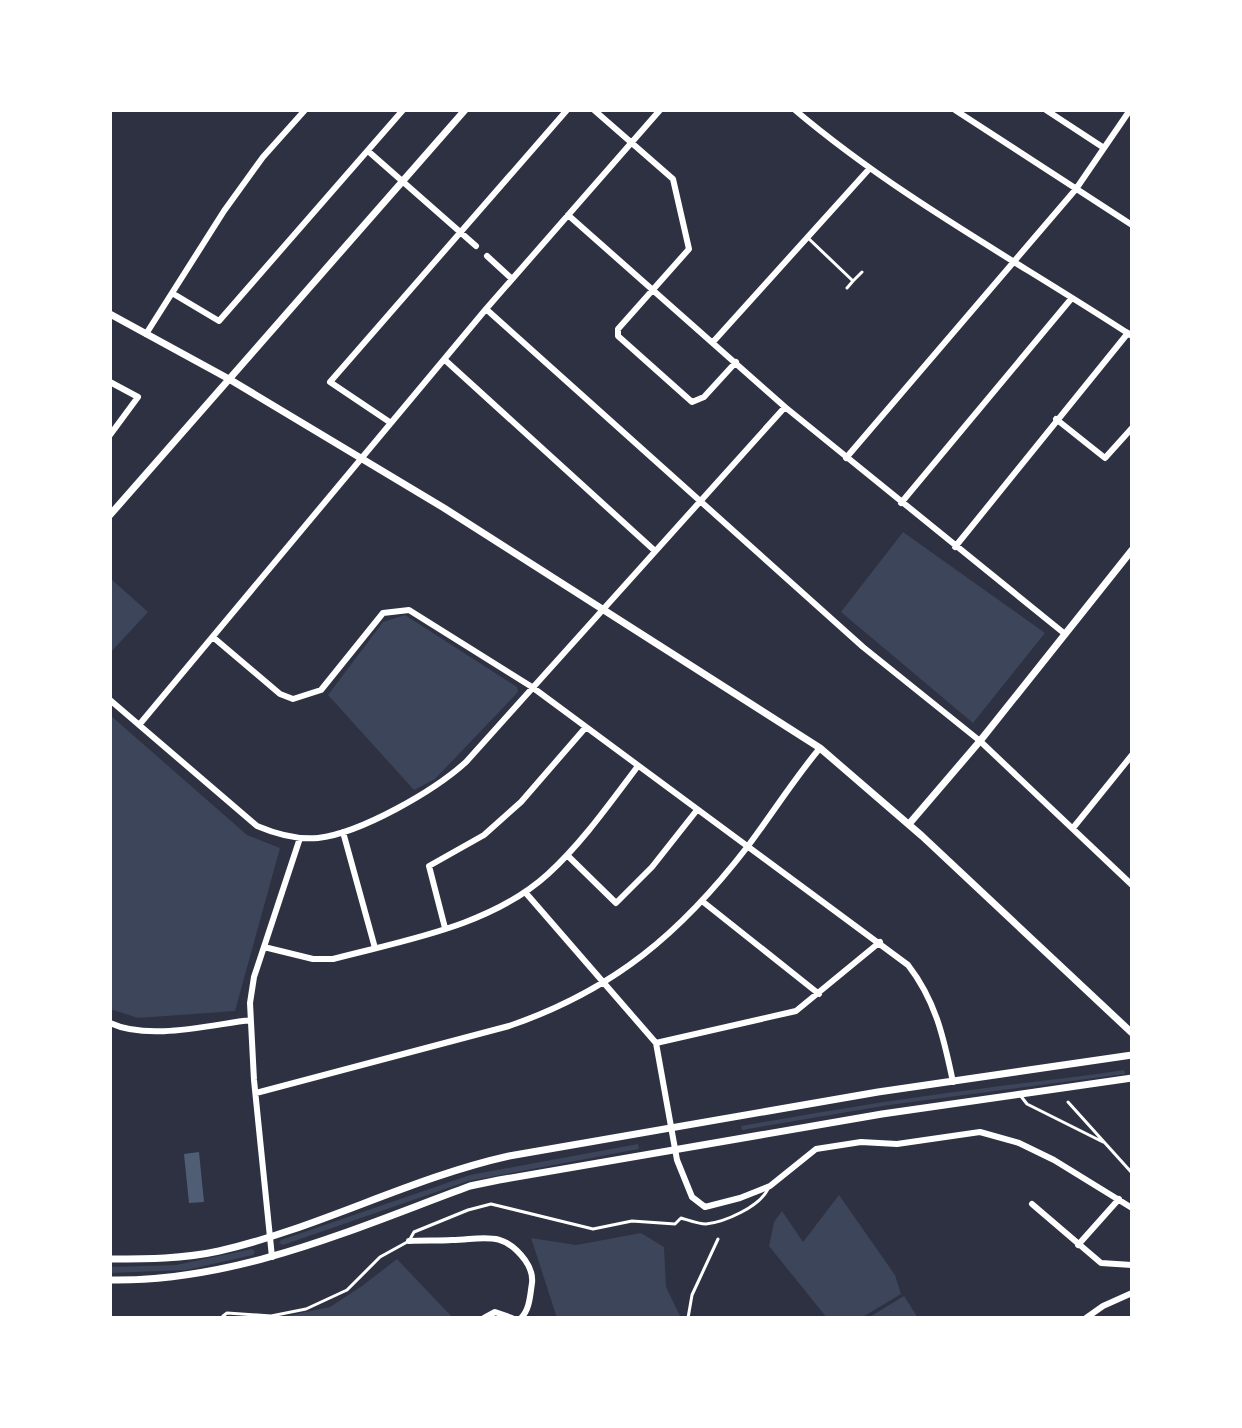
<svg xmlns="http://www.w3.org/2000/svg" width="1242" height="1428" font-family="'PT Sans Narrow',sans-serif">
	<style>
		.green { fill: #3c4559 }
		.water { fill: #4f5d75 }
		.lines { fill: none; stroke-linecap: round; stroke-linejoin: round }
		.service { stroke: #fff; stroke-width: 3 }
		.minor { stroke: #fff; stroke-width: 6 }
		.tertiary { stroke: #fff; stroke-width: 7 }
	</style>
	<rect width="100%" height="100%" fill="#2d3142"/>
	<path class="green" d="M903 532 1045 633 973 723 841 612Z
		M110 578 148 612 110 653Z
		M405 615 517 687 518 692 435 779 414 790 328 695 383 622Z
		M110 715 247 835 280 848 235 1011 138 1018 110 1009Z
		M1124 1070 1125 1074 889 1105 742 1130 741 1126C820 1112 898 1099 978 1089 1026 1082 1075 1078 1124 1070Z
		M638 1144 639 1149 468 1181 283 1245 279 1243 281 1240 470 1175Z
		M839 1195 895 1275 901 1294 861 1318H827L769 1246 774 1222 782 1211 803 1242Z
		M641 1233 664 1247 666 1287 681 1318H557L531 1238 576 1245Z
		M252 1249 255 1252 253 1255 186 1270 110 1273V1267L176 1265Z
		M397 1259 453 1318H277L330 1307 362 1286Z
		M904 1296 918 1318H868Z"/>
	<path class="water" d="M199 1152 204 1202 189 1203 184 1154Z"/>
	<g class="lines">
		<path class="service" d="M807 237 853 281 862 272
			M847 288 853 281
			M1020 1095 1027 1104 1103 1142
			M1068 1102 1132 1173
			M223 1316 227 1313 271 1316 306 1309 347 1290 380 1257 409 1241 414 1232 468 1210 491 1204 593 1229 632 1221 675 1224 681 1218C688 1220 698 1224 706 1224 725 1222 759 1207 768 1189
			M688 1318 692 1295 718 1239"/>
		<path class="minor" d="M594 110 673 179 689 249 618 329V336L692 402 704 397 736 362
			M795 110C899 198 1019 262 1132 336
			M955 110 1132 225
			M1046 110 1104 148
			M368 151 476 246
			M568 215 785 407 1065 634
			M487 256 512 279
			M172 293 219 321 403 110
			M486 309 863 647 980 741 1132 885
			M146 334 224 211 263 157 305 110
			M713 342 870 168
			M445 360 655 551
			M110 382 138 397 110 435
			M1056 419 1105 458 1132 428
			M391 423 330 382 567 110
			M846 458 1076 189 1130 110
			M901 503 1071 299
			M955 547 1128 333
			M214 638 280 694 293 699 321 690 383 613 409 610 532 687 908 965C936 1001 944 1039 953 1082
			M110 700 257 826C276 834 297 840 318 838 361 833 434 791 466 762L785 407
			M139 725 486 309 660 110
			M1073 828 1132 755
			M343 832 375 948
			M567 855 616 903 652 867 697 810
			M525 892 656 1043 677 1160 692 1197 705 1207 740 1198 770 1186 816 1149 861 1142 897 1144 980 1132 1019 1143 1054 1160 1132 1208
			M702 901 819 994
			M445 928 429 866 484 835 521 802 586 727
			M264 947 313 959H333C405 940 491 926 548 874 582 843 610 803 638 766
			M110 1023C149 1041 209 1025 250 1020
			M656 1043 796 1011 880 942
			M256 1093 509 1026C614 990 681 933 748 846 772 814 794 779 820 748
			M1032 1204 1101 1263 1132 1265
			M409 1241C423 1240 438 1241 452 1240 484 1239 503 1230 525 1260 530 1267 533 1274 532 1283 530 1295 530 1309 521 1318
			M1078 1245 1119 1199
			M272 1257 254 1080 250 1003 254 977 300 838
			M484 1318 495 1312 512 1318
			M1086 1318 1103 1306 1132 1293"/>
		<path class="tertiary" d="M110 314 229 379 444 508 820 748 922 836 1132 1033
			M110 515 465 110
			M909 824 980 741 1132 550
			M110 1259C147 1259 183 1259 219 1251 319 1228 410 1178 509 1156L878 1092 1132 1055
			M110 1280C237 1282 353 1229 470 1186L499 1180 882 1114 1132 1078"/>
	</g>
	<rect width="1242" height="1428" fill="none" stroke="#ffffff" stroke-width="224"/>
</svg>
